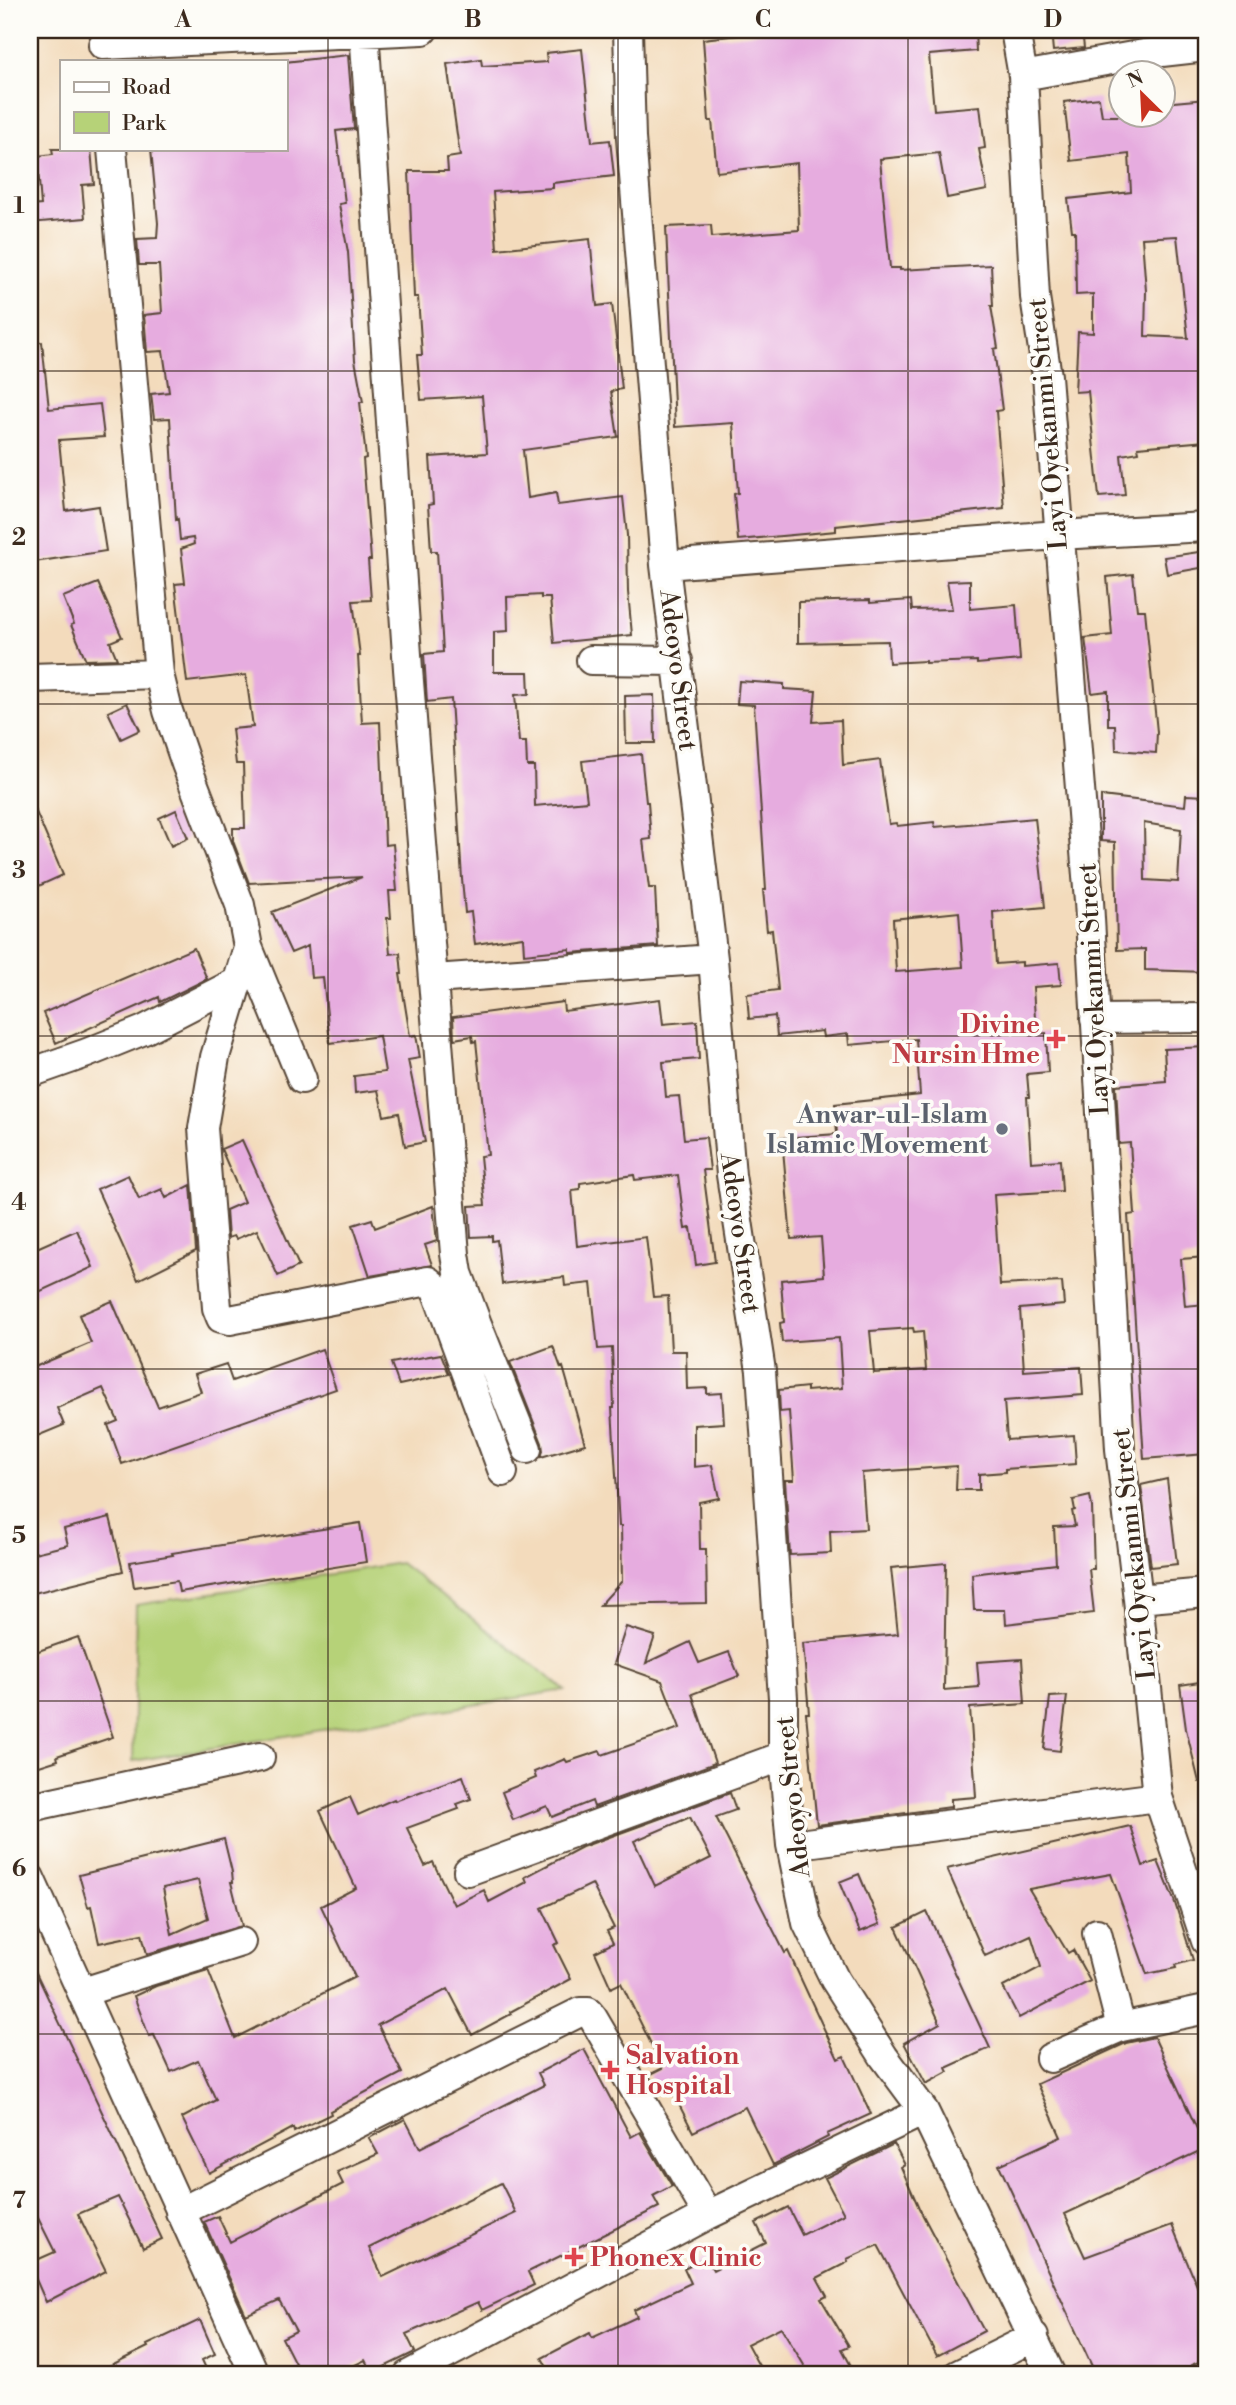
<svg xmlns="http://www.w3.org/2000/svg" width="1236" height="2405" font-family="'Libre Bodoni',serif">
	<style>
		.green { fill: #b6d278; stroke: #787e4b; stroke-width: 2 }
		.building { fill: #e6acdf; fill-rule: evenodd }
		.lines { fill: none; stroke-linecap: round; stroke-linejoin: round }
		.minor-casing { stroke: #574536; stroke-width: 32 }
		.minor { stroke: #fff; stroke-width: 28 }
		.grid { fill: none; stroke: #3b2a1e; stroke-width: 2; stroke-opacity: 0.55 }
		.health-dot { fill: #e0444e; stroke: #fdfcf7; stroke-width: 2.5 }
		.worship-dot { fill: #6b7280; stroke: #fdfcf7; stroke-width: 2.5 }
		.labels { text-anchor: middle; stroke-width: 7; stroke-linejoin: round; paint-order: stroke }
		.street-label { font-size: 26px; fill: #3b2a1e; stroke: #fdfcf7 }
		.health-label { font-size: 26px; font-weight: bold; fill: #be3a42; stroke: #fdfcf7; text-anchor: start }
		.worship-label { font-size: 26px; font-weight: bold; fill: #5b616d; stroke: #fdfcf7; text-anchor: end }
		.neatline { fill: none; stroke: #3b2a1e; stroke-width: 2.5 }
		.grid-label { font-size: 23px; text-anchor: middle; font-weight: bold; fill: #3b2a1e }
	</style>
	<rect width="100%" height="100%" fill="#fdfcf7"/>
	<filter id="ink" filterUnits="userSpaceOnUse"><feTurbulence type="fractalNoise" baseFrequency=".0143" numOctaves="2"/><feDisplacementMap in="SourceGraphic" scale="14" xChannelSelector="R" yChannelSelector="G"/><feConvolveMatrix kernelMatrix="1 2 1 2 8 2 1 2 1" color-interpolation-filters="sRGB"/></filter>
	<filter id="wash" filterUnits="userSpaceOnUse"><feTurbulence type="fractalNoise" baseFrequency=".00686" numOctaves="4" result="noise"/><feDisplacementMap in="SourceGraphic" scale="28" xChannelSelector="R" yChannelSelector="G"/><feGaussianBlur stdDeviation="1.57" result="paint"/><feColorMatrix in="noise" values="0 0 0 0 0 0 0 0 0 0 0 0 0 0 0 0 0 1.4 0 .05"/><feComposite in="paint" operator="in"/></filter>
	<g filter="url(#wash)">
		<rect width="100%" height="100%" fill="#f3dbbc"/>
		<path class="green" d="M400 1563 565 1690 133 1761 136 1605Z"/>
		<g id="blocks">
			<path class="building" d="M784 30H975L976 51 929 55 934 110 980 106 985 148 979 149 987 190 947 198 939 153 880 159 890 268H900V270L991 265 993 306H991L998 348 994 349 1002 410 996 411 1004 508 836 526V531L738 540 734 494 738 493 733 423 675 427 666 227 711 225 712 237 799 230 797 163 717 172 712 121H709L703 39Z
				M1051 30H1082L1084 48 1053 51Z
				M582 49 592 142 610 140 614 176 553 183V188L493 192 497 249 590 239 597 306 612 304 622 389 611 391 618 437 523 450 528 498 556 493 558 505 623 497 627 535 628 592 632 635 554 643 550 598H541V595L507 597 508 631 494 632V672H528L529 694 515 695 519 742H526L527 766H534L535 806 587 801 582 761 641 754 646 802H648L651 839 643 840 649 888H655L658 946 570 953V949L524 954 523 937 475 944 471 912 465 913 462 879 451 699 427 702 424 654 443 652 437 551H431L428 505 433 504 430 457 487 453 482 396 421 400 417 355H422L418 297H414L409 171H448L447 158 460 156 447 64 481 59 482 66 547 62 546 53Z
				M348 55 354 129 336 131 345 203 339 204 348 252 355 360 363 402H360L366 458 363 459 371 560H368L371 600 353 601 360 656H358L362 723 380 722 385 845 393 844 397 891H389L391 918H387L390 954 400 953 402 974H400L410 1036 416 1035 420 1058 408 1060 425 1142 405 1146 399 1113 384 1116 378 1090 355 1093 354 1076 385 1072 379 1036 330 1043 323 977 311 978 308 946 291 953 272 912 362 877 249 883 233 841V828H245L243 764H236L232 729 253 727 246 675 187 682 175 584 185 583 181 549 194 544 193 538 180 540 178 519 176 520 170 418 154 419 151 394 169 392 163 351 147 352 144 315 162 313 159 265H139L137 239 157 238 158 223 151 149H285V62Z
				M1099 98 1102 116H1163V103L1206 99V441L1138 447 1139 452 1121 455 1125 495 1099 497 1088 391 1075 392 1078 332 1093 333V294L1076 295 1075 231H1072L1068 199 1131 192 1129 154 1071 161 1064 102ZM1177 236 1188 338 1145 336 1146 291 1142 238Z
				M52 149H91L94 184 82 185 85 218 30 223V206L41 205 37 156 53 154Z
				M42 342 49 409 100 404 104 437 59 440 66 511 99 506 106 551 34 562 30 533V343Z
				M1206 551V567L1167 574 1164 557Z
				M1133 574 1137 610H1145L1157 732 1156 753 1116 750 1115 725H1108V691L1092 693 1085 638 1112 635 1107 577Z
				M970 580V609L1016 605 1020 660 977 664V661L925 663V661L889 663 888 641 798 643V602L870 600V603L911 600 912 610 952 609 947 581Z
				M98 583 122 637 110 642 117 659 86 660 71 625 74 624 63 597Z
				M739 681 784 684V689L816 691 813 722 841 720 843 765 880 760 889 824 896 823 897 826 934 822 935 827 1035 818 1045 907 993 912 996 964 1022 962V966L1059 963 1061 985 1033 987 1036 1034 1046 1033 1048 1072 1027 1074 1029 1097H1027L1031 1162 1060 1160 1062 1191 994 1195 1000 1285 1062 1282 1064 1305 1020 1309 1024 1371 1081 1367 1083 1395 1004 1401 1007 1440 1074 1435 1076 1464 1005 1469V1472L979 1474V1490H956L957 1466 862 1473 866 1529 830 1531 831 1553 790 1555 785 1480H794L789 1411 780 1412 779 1390 807 1387V1391L842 1388 839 1338 782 1342 780 1323 784 1322 781 1280 824 1276 821 1237 791 1239 782 1138 837 1134 835 1104 920 1095 916 1039 849 1045 848 1034 823 1037 822 1031 777 1036 775 1016 749 1019 747 994 778 990 772 930 767 931 763 890H766L754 705 737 704ZM959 912 963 967 896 972 893 919ZM913 1328 914 1332 923 1331 926 1370 874 1373 870 1331Z
				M654 695 655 743H626L625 696Z
				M127 703 140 730 121 739 108 712Z
				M1186 795 1206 796V912L1203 911 1201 952H1206V972L1145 970V949L1117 950 1115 842 1101 841V796L1185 806ZM1144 823 1181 829 1178 882 1145 880Z
				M30 798 63 875 30 890Z
				M176 810 188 838 171 846 159 818Z
				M194 948 207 979 160 1002 159 997 56 1043 43 1013Z
				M660 999 663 1024 697 1021 699 1059 663 1062 666 1097 679 1096 684 1139 706 1137 710 1170H703L715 1262 696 1265 691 1228 685 1229 678 1175 635 1180 634 1175 580 1183V1189L572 1190 577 1246 646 1237 653 1297 668 1296 671 1351H686L687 1389 707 1388V1394L722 1393 724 1423 694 1425V1467L712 1465 719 1498 699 1502 700 1549H706L707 1603 600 1605 622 1581 621 1526H619L612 1408H614L612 1348 598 1349 591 1283 565 1286 564 1277 502 1284 497 1240 492 1241V1236L471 1237 469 1206 485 1205 480 1156 488 1155 476 1041 473 1042 472 1036 454 1039 453 1017 563 1002 564 1011Z
				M1206 1047V1138H1202L1206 1207V1257L1181 1259 1185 1306 1206 1304V1454L1144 1459 1128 1215 1135 1214 1130 1143 1119 1144 1116 1085 1166 1081 1164 1049Z
				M242 1140 299 1266 278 1276 257 1230 236 1239 234 1236 228 1238 226 1210 244 1202 221 1149Z
				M128 1175 139 1199 162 1189 166 1198 191 1185 196 1251 138 1280 97 1189Z
				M433 1206 437 1241 425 1245 432 1265 370 1276 353 1225 372 1219 375 1228Z
				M77 1230 93 1267 30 1296V1251Z
				M112 1301 158 1407 201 1392 195 1374 226 1364 232 1381 322 1349 336 1389 122 1464 108 1425 118 1421 103 1388 57 1408 64 1425 30 1439V1369L91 1343 79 1315Z
				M553 1346 561 1368 563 1367 585 1444 541 1457 543 1451 542 1443 510 1362Z
				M441 1354 449 1374 399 1385 391 1363Z
				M1167 1479 1177 1564 1151 1567 1141 1485Z
				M1090 1496 1092 1507 1094 1569H1089L1094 1613 1006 1624 1005 1610H974L972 1574 1056 1564 1054 1527 1075 1526 1072 1511 1075 1510 1073 1500Z
				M110 1517 123 1571 30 1594V1554L68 1545 64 1529Z
				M360 1523 366 1562 179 1592 177 1581 134 1587 130 1562 173 1555 172 1553Z
				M946 1563 944 1690 979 1687 977 1662 1022 1659 1025 1704 970 1708 976 1797 951 1799V1807L817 1825 806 1713H809L803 1643 898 1634 891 1568Z
				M626 1627 655 1636 646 1663 690 1642 699 1663 729 1652 739 1676 692 1694 715 1763 594 1807 592 1801 552 1817 547 1806 513 1820 502 1792 536 1778 534 1772 565 1759 567 1762 600 1751 602 1755 680 1728 662 1681 614 1664Z
				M78 1637 113 1737 57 1756 58 1760 30 1769V1654Z
				M1206 1681V1781L1199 1782 1186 1729 1180 1685Z
				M1067 1696 1060 1751 1044 1749 1050 1697Z
				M463 1776 471 1799 457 1804 459 1809 407 1828 425 1866 433 1862 454 1905 484 1890 489 1902 527 1882 525 1877 582 1847 730 1793 736 1810 716 1817 785 1953 788 1951 838 2059 844 2056 871 2114 827 2134 828 2137 773 2165 745 2107 693 2132 669 2085 656 2091 649 2075 663 2068 621 1983 611 1988 595 1952 613 1943 607 1931 614 1928 592 1884 542 1908 559 1943 554 1945 571 1979 510 2012 511 2014 472 2035 448 1989 378 2025 402 2073 330 2111 331 2114 294 2132 293 2128 209 2173 182 2118 216 2100 198 2060 171 2072 154 2035 149 2036 134 1996 156 1986 208 1970 235 2038 355 1977 321 1906 356 1888 320 1811 350 1797 358 1815 394 1799 395 1801ZM690 1817 711 1858 655 1886 634 1841Z
				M1130 1826 1143 1866 1158 1861 1174 1900 1193 1960 1175 1965 1176 1968 1147 1974 1111 1874 1029 1889 1068 1953 1073 1950 1090 1981 1019 2018 1003 1987 1041 1967 1031 1935 985 1956 947 1869Z
				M224 1839 232 1872 233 1882H231L242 1926 147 1954 142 1934 99 1943 91 1906 88 1907 79 1875ZM198 1880 208 1918 172 1934 163 1888Z
				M859 1874 880 1924 860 1932 839 1882Z
				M927 1912 990 2048 946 2068 948 2072 926 2084 904 2043 940 2023 896 1927Z
				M30 1960 162 2239 143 2248 118 2197 78 2214 106 2271 46 2302 30 2266V2263L55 2252 30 2202Z
				M1154 2037 1206 2148 1065 2214 1085 2257 1172 2225 1206 2308V2359L1191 2365 1195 2375H1096L999 2165 1061 2137 1037 2084 1126 2043Z
				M584 2049 631 2137 640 2132 672 2186 653 2196 659 2207 528 2272 534 2285 482 2310 478 2302 406 2334 415 2352 372 2373 365 2360 335 2375H301L282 2338 296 2331 279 2300 246 2315 204 2222 218 2216 230 2242 343 2184 337 2172 378 2154 369 2138 405 2119 420 2148 544 2085 538 2073ZM501 2183 516 2213 383 2277 369 2248Z
				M894 2144 905 2165 901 2167 919 2208 984 2331 937 2356 878 2245 847 2259 848 2262 817 2278 827 2296 821 2299 849 2346 842 2349 856 2375H810L781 2327 747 2344 764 2375H551L542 2358 590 2333 592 2338 637 2317 634 2310 691 2283 684 2268 706 2257 713 2270 766 2243 756 2223 788 2207 802 2235 844 2214 825 2178Z
				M200 2320 215 2354 202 2360 209 2375H91L148 2347 147 2345Z"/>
		</g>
	</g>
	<g filter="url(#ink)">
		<use href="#blocks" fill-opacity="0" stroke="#574536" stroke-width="2"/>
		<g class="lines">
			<defs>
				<path id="minor" d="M364 30 408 669 455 1254 458 1273 477 1324 527 1449
					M628 30 631 138 665 565 713 959 731 1175 761 1371 783 1698V1756L791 1845 807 1923 835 1980 884 2057 924 2111 1051 2375
					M1015 30 1023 76 1035 297 1047 376 1089 901 1120 1449 1138 1599 1158 1797 1206 1941
					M103 45 423 30
					M1023 76 1144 54 1206 47
					M112 149 159 674 168 711 186 764 240 905 248 947 215 1057 203 1128 217 1308 221 1318 230 1320 428 1281 435 1287 503 1472
					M665 565 1058 535 1206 527
					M591 660 678 661
					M30 678 159 674
					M248 947 302 1079
					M434 979 713 959
					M1095 1019 1206 1018
					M30 1073 87 1053 144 1030 239 981
					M1138 1599 1206 1593
					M30 1807 260 1757
					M791 1845 1158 1797
					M468 1871 783 1756
					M30 1878 255 2375
					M1097 1933 1121 2027
					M83 1992 241 1942
					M1050 2058 1121 2027 1206 2009
					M180 2212 580 2012H588L593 2018 708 2215
					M408 2375 708 2215 924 2111
					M957 2375 1034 2337"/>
			</defs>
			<use href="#minor" class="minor-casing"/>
			<use href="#minor" class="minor"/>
		</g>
	</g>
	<path class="grid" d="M328 30V2375M618 30V2375M908 30V2375M30 371H1206M30 704H1206M30 1036H1206M30 1369H1206M30 1701H1206M30 2034H1206"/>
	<g class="health-dot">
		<path d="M1052.5 1028.5h7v7h7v7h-7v7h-7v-7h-7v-7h7z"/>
		<path d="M606.5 2059.5h7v7h7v7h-7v7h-7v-7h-7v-7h7z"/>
		<path d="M570.5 2246.5h7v7h7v7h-7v7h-7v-7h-7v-7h7z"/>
	</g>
	<circle class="worship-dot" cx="1002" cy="1129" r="7"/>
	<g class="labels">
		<g class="street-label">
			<text transform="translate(1047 424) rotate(-95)" y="9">Layi Oyekanmi Street</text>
			<text transform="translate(679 670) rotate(83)" y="9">Adeoyo Street</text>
			<text transform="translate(1093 989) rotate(-93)" y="9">Layi Oyekanmi Street</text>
			<text transform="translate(741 1233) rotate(82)" y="9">Adeoyo Street</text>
			<text transform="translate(1133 1554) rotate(-96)" y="9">Layi Oyekanmi Street</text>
			<text transform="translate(792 1797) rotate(-96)" y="9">Adeoyo Street</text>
		</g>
		<g class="health-label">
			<text x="1040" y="1033" text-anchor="end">Divine<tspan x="1040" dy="30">Nursin Hme</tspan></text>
			<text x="626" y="2064">Salvation<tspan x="626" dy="30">Hospital</tspan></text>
			<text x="590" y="2266">Phonex Clinic</text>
		</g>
		<g class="worship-label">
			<text x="988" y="1123">Anwar-ul-Islam<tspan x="988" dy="30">Islamic Movement</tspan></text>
		</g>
	</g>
	<rect width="1236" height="2405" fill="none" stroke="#fdfcf7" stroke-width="77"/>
	<rect x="60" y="60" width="228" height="91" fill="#fdfcf7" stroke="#afa8a0" stroke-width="2"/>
	<rect x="74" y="82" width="35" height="10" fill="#ffffff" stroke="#afa8a0" stroke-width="2"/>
	<text x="122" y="94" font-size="21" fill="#3b2a1e">Road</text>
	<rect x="74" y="112" width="35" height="21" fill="#b6d278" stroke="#afa8a0" stroke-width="2"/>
	<text x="122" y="130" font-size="21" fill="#3b2a1e">Park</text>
	<g transform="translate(1142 94) rotate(336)"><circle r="33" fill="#fdfcf7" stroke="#afa8a0" stroke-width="2"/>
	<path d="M0-5L12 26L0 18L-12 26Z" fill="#c8321e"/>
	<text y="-10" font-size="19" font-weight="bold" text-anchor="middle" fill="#3b2a1e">N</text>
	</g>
	<rect x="38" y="38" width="1160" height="2328" class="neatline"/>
	<g class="grid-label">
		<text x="183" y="27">A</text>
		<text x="473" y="27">B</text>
		<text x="763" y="27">C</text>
		<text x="1053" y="27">D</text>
		<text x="19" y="213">1</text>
		<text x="19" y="545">2</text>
		<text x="19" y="878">3</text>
		<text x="19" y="1210">4</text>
		<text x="19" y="1543">5</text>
		<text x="19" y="1876">6</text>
		<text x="19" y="2208">7</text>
	</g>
</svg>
